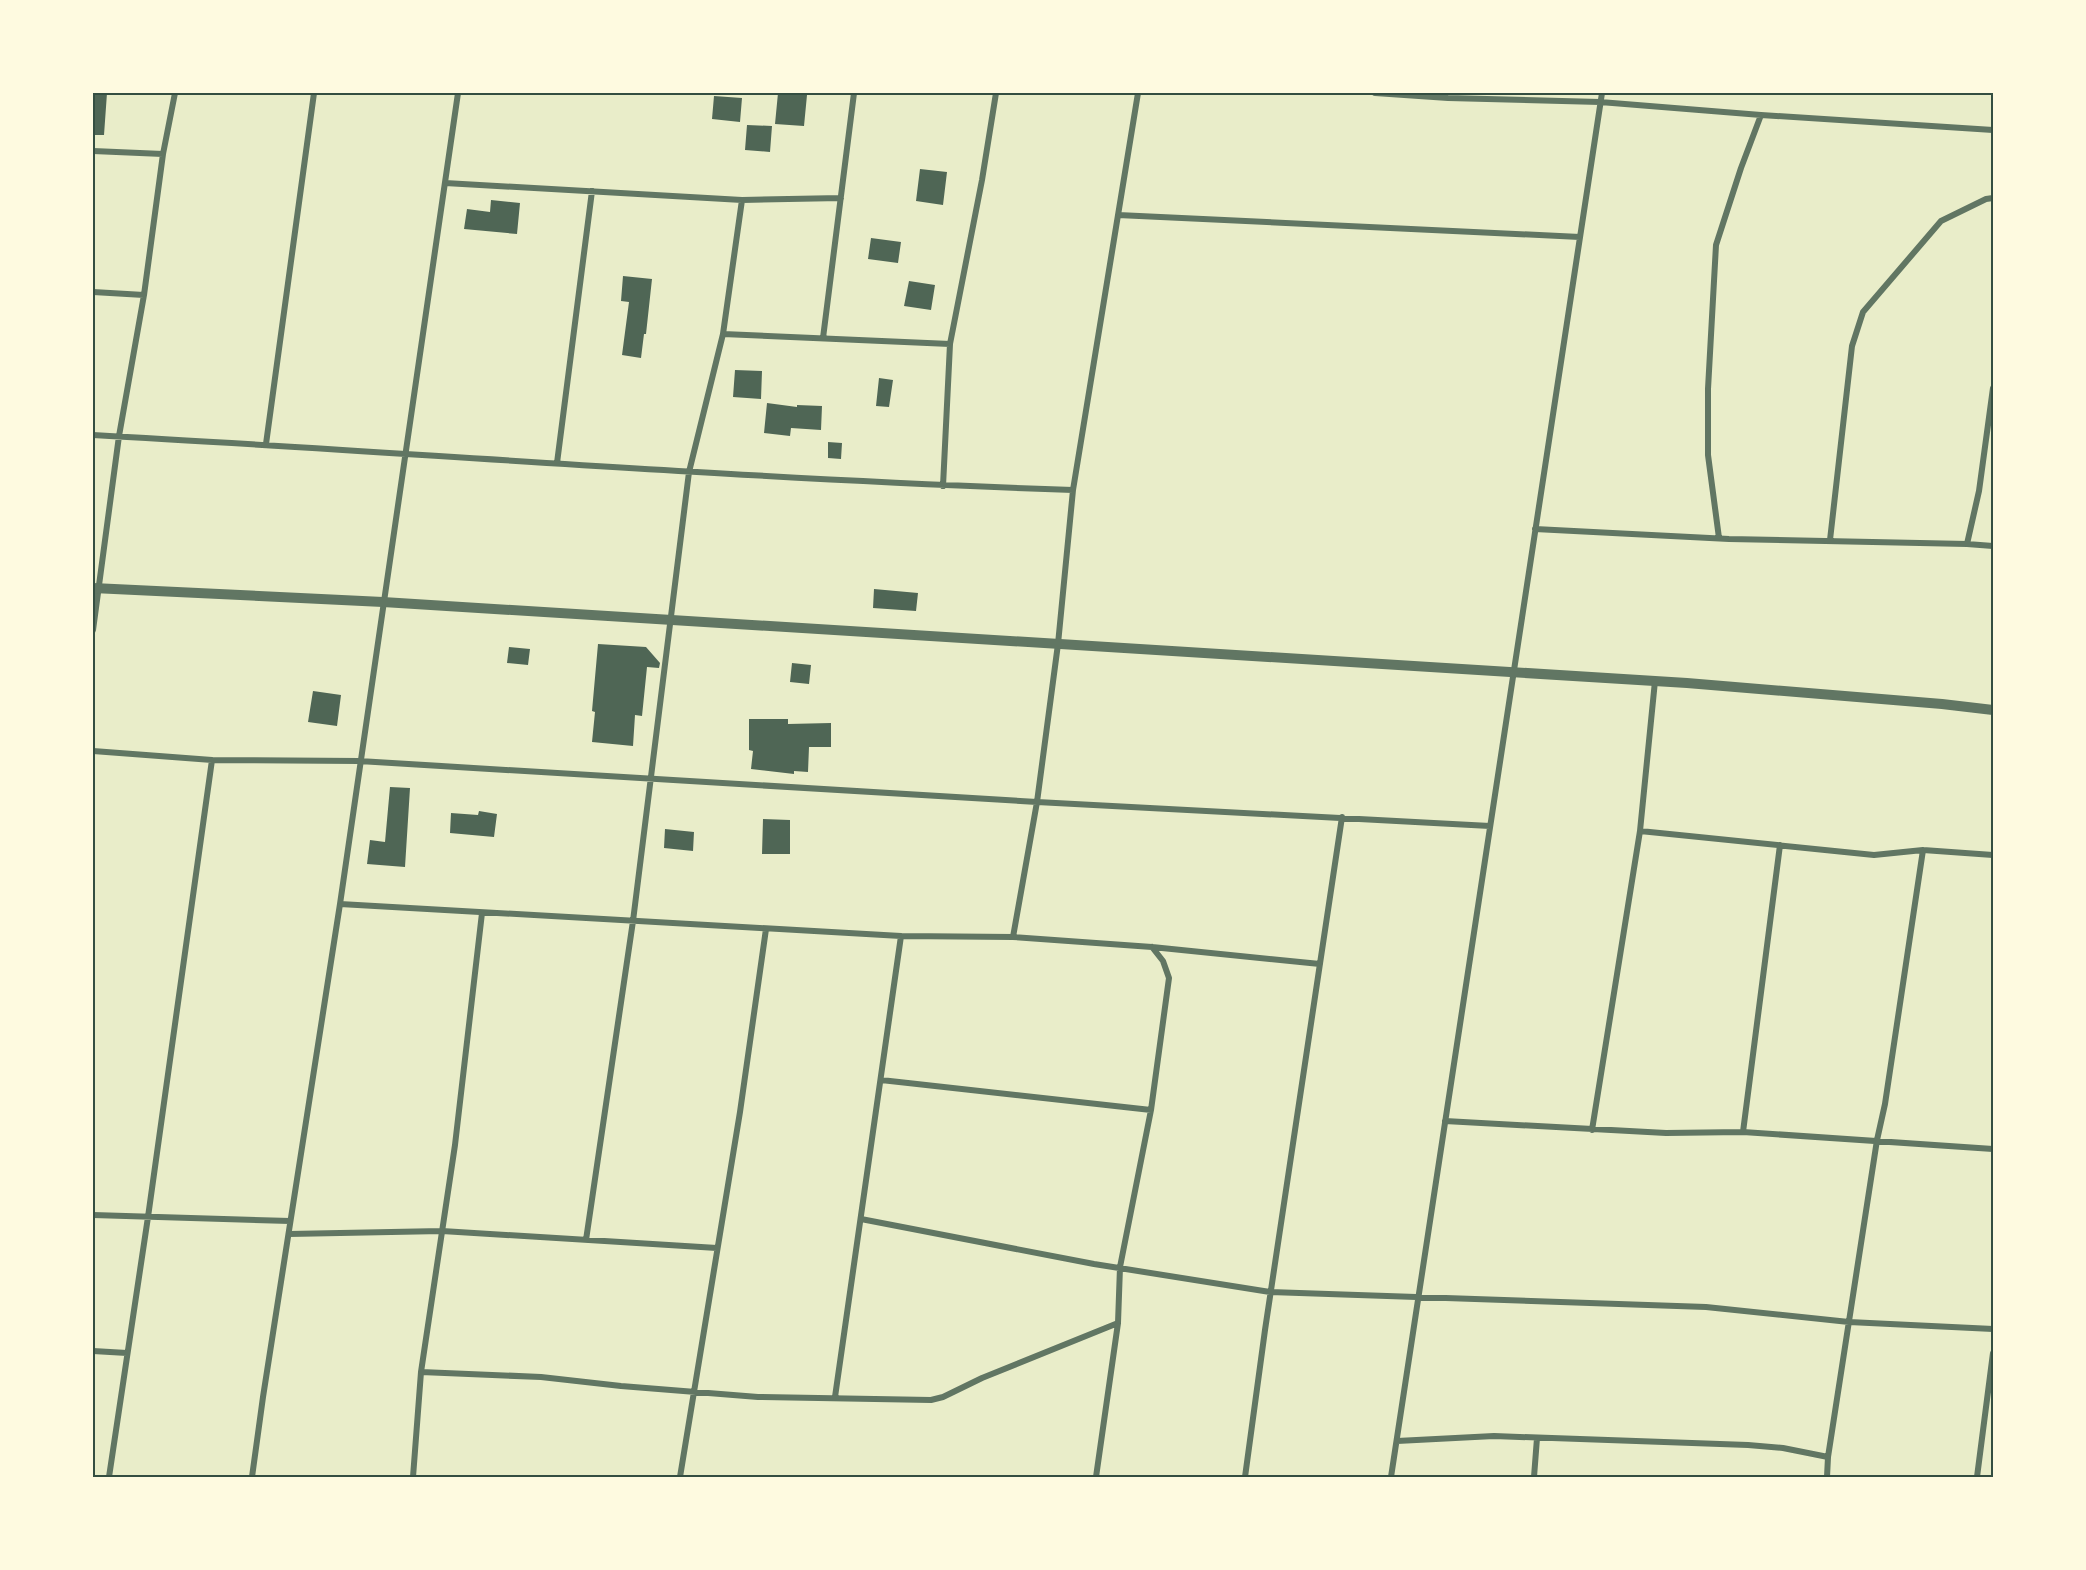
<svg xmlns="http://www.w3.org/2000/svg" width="2086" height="1570" font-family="'Noto Sans',sans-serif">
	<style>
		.building { fill: #4f6655 }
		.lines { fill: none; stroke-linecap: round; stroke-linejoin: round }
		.minor { stroke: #617663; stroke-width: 6 }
		.tertiary { stroke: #617663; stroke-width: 10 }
		.neatline { fill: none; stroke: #344e41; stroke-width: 2 }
	</style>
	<rect width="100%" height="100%" fill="#e9edc9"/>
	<path class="building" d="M93 93H107L104 135H93Z
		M778 93 807 95 804 126 775 124Z
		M714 96 742 98 740 122 712 119Z
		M747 125 772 126 770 152 745 150Z
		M920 169 947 172 943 205 916 201Z
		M491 200 520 203 517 234 464 229 467 209 490 212Z
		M871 238 901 242 898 263 868 259Z
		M623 276 652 279 646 334H644L641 358 622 355 629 302 621 301Z
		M909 281 935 285 931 310 904 306Z
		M735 370 762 371 761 399 733 397Z
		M879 378 893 380 889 407 876 406Z
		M767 403 797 407V405L822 406 821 430 791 428 790 436 764 433Z
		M828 442 842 443 841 459 828 458Z
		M874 589 918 593 916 611 873 608Z
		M598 644 646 647 660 663 659 668 647 667 642 716 635 715 633 746 592 742 595 712 592 711Z
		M509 647 530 649 528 665 507 663Z
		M792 663 811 665 809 684 790 682Z
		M313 691 341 695 337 726 308 722Z
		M749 719H788V724L831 723V747H809L808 772 794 771V774L751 769 753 751 749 750Z
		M390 787 410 788 405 867 367 864 370 840 385 842Z
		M479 811 497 814 494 837 450 833 451 813 478 815Z
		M763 819 790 820V854H762Z
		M665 829 694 832 693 851 664 848Z"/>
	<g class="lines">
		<path class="minor" d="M1375 93 1448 98 1600 102 1761 115 1993 130
			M93 151 163 154
			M445 183 742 200 841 198
			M1118 215 1580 237
			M93 292 144 295
			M723 334 950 344
			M823 338 854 93
			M93 435C420 453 746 479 1073 490
			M266 444 314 93
			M557 463 592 191
			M943 486 950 344 982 180 996 93
			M1535 529 1729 539 1967 544 1993 546
			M1719 538 1708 455V389L1716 245 1741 168 1761 115
			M1830 540 1852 346 1863 312 1941 221 1986 199 1993 198
			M1967 544 1979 491 1993 388
			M93 630 119 436 144 295 163 154 175 93
			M93 751 212 760 359 761 1037 802 1490 826
			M1640 831 1874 855 1923 850 1993 855
			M340 904 901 936 1013 937 1152 947 1320 964
			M1013 937 1037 802 1058 644 1073 490 1138 93
			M881 1080 1151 1110
			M1445 1121 1666 1133 1743 1132 1993 1149
			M1592 1130 1640 831 1655 681
			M1743 1132 1780 845
			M93 1215 290 1221
			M861 1219 1094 1264 1270 1292 1706 1307 1849 1322 1993 1329
			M289 1234 442 1231 717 1248
			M586 1240 633 921 689 472 723 334 742 200
			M93 1351 127 1353
			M421 1372 541 1377 621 1386 758 1397 931 1400 943 1397 982 1378 1118 1323
			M835 1397 901 936
			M1397 1441 1494 1436 1748 1445 1783 1448 1828 1457
			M109 1477 148 1217 212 760
			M252 1477 263 1397 340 904 458 93
			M413 1477 421 1372 455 1145 482 913
			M680 1477 740 1112 766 929
			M1096 1477 1118 1323 1120 1267 1151 1110 1169 978 1163 961 1152 947
			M1245 1477 1265 1330 1342 817
			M1391 1477 1602 93
			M1534 1477 1537 1438
			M1827 1477 1828 1457 1877 1140 1885 1104 1923 850
			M1977 1477 1993 1353"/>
		<path class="tertiary" d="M93 588 383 602 1687 683 1942 704 1993 710"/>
	</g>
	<rect width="2086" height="1570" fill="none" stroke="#fefae0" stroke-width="189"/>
	<rect x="94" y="94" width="1898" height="1382" class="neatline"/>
</svg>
